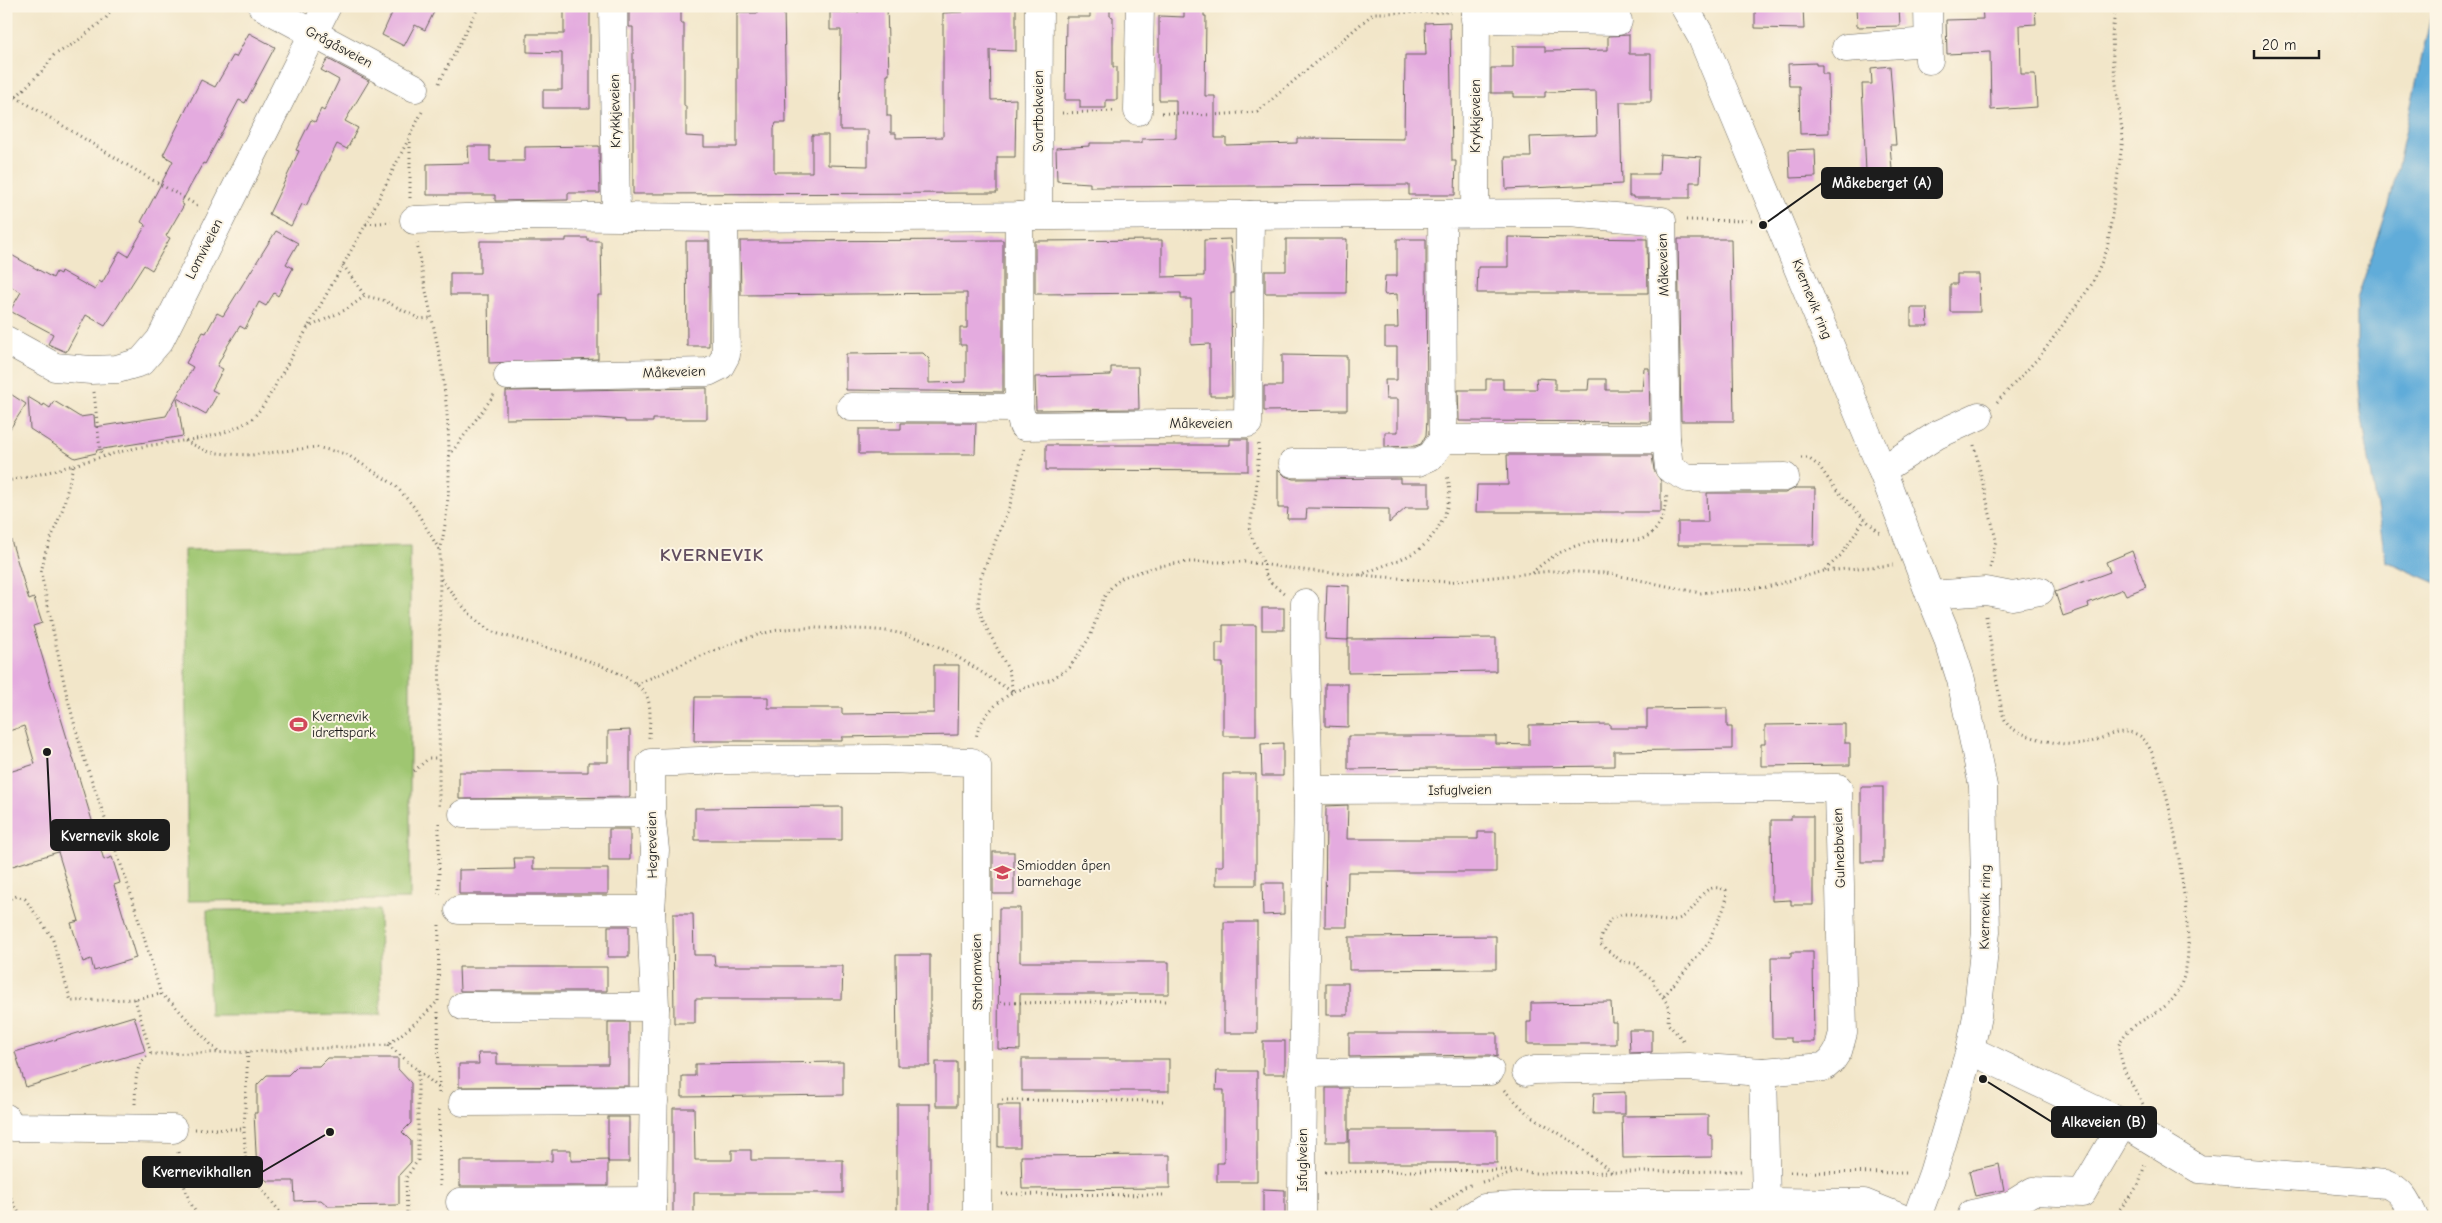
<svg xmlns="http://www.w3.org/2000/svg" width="2442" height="1223" font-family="'Comic Neue',sans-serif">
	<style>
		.green { fill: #9fc671; stroke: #5e7146 }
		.water { fill: #61acd9; stroke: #3e647a }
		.building { fill: #e4abdf }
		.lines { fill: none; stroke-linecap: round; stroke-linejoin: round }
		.minor-casing { stroke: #676359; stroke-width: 29 }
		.major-casing { stroke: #676359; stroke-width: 29 }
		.path { stroke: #676359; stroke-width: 3; stroke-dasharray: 1 4; stroke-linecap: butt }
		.minor { stroke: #fff; stroke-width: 28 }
		.major { stroke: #fff; stroke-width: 28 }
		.labels { text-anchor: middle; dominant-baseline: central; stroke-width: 4; stroke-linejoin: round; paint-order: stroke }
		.street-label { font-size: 14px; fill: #1c1c1c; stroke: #fcf5e5 }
		.poi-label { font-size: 14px; fill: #1c1c1c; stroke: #fcf5e5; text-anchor: start }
		.district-label { font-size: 19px; font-weight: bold; letter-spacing: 1px; fill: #624e60; stroke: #fcf5e5 }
		.leader { fill: none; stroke: #1c1c1c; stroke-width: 2 }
		.callout-dot { fill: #1c1c1c; stroke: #fcf5e5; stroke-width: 2 }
		.callout { fill: #1c1c1c; stroke: #1c1c1c; stroke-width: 2 }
		.callout-label { font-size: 15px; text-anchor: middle; font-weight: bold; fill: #fff }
	</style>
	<rect width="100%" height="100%" fill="#fcf5e5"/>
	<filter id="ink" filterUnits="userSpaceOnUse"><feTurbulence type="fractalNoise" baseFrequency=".02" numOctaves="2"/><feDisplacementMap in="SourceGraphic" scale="10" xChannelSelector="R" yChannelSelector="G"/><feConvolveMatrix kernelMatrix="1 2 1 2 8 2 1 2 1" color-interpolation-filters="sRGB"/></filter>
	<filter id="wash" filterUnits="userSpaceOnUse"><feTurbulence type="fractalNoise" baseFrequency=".0096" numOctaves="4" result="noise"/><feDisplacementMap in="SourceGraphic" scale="20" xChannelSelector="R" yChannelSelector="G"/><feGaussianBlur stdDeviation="1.12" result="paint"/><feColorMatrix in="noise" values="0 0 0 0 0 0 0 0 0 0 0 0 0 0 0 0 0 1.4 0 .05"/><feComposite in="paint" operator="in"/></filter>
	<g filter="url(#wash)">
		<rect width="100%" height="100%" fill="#f2e6c9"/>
		<g class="green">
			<path d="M410 546V899L188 901 184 550Z"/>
			<path d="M207 910H379L381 1015 210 1016Z"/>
		</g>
		<path class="water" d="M2433 6H2436V583L2386 561 2361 412 2357 358V299L2389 205Z"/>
		<g id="blocks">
			<g class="building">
				<path d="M378 6H437L425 30 415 25 404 46 382 35 392 13Z"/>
				<path d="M564 6H590V108H543V90H562V53L527 52V34H564Z"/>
				<path d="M656 6H681V23H684V106H686V136L704 137V147H737V13H758V6H784L786 123H776L774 128V172H812V135H828V165L868 166V130H840L841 30H830V12H859V6H887L889 75H887V116H891V133H896V138L943 137V13L963 12V6L1016 8V51L990 50 991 100 1016 99 1015 157H997V193L633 194V27H629V10H656Z"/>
				<path d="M1090 6H1110V16L1113 17V67H1117V100H1106V108H1080V100H1065L1066 17H1090Z"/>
				<path d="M1184 6H1204V16H1206L1205 96H1215V138H1226V145L1297 143V138L1404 139 1405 55H1426L1425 23 1450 22 1452 161H1456L1455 195H1409V185L1090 187V183L1057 181 1056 148 1090 146V143H1142V139L1176 138V100H1159V16L1184 17Z"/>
				<path d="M1755 6H1803L1804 29 1755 28Z"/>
				<path d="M1856 6H1899L1900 26 1857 27Z"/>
				<path d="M1982 6H2035L2036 24 2020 25 2021 74H2035L2037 107 1991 110 1990 52 1947 54 1946 20 1983 19Z"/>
				<path d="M249 33 275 47 245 103 239 100 205 164 203 163 181 203 184 205 166 236 170 238 152 270 144 265 105 326 86 315 66 352 48 344 53 334 10 311 21 292 6 284V252L53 278 56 272 60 274 61 271 95 290 99 281 102 283 120 251 128 256 146 225 141 222 173 161 163 155 201 80 215 87 233 56 236 57Z"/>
				<path d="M1629 35V54H1651V102H1620L1622 184 1506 189 1505 157H1531L1530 137 1597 135 1596 91 1545 92V97H1513V93H1491V68H1513V46H1545V51L1608 50V36Z"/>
				<path d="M328 59 369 81 345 121 358 128 347 149 337 144 306 206 302 204 291 226 269 214 299 151 296 150 311 120 315 122 321 109 324 111 339 80 321 70Z"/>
				<path d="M1816 63V65H1822V74H1828L1829 133 1800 134 1799 86H1789L1788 64Z"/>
				<path d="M1890 66 1896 145H1890L1892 170 1866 172 1862 84H1872L1871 68Z"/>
				<path d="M468 146H490V161H525V147L599 146 600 193H568V200L495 201V195H427V164L469 163Z"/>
				<path d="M1815 149 1816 177 1790 178 1789 150Z"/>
				<path d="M1660 154 1701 157 1700 182H1690V198H1633V196H1629V174H1659Z"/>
				<path d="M276 231 298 243 286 264 293 268 278 296 274 293 266 306 259 302 245 329 240 326 228 345 217 366 223 369 212 390 218 393 206 414 177 398 183 436 97 450 96 453 75 458 30 429 28 397 43 406 44 404 50 408 54 401 80 417 94 415 95 427 166 416 193 367 186 363 203 332 206 333 217 313 223 316Z"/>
				<path d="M1508 237 1647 239 1648 293H1477L1478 267H1508Z"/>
				<path d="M566 238H588V241H601L602 295H598V359L489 363 488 295H450V273H480V241H566Z"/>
				<path d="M1230 239 1234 271V293H1231L1232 396H1210V344L1191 345V299H1181V293L1035 294V241L1162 240V277L1204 276V240Z"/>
				<path d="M1286 239H1347L1346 293H1265V271H1286Z"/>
				<path d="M1397 239H1426L1427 421 1426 435 1421 444 1415 446 1385 447V432H1398V399H1386L1385 380H1397V347H1385V328H1398L1397 294 1385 295 1384 293 1385 276H1397Z"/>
				<path d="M1678 239H1731L1734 421H1681Z"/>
				<path d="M1003 240V392L846 390V354L923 353 929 359V383L966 382V345H960V328H967V293L741 295 740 241Z"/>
				<path d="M686 241H709V346H687Z"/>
				<path d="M1957 274H1979L1980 312H1950V284H1957Z"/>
				<path d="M1911 308H1927L1928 326H1911Z"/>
				<path d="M1282 355 1347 356V410L1264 411V386H1282Z"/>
				<path d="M1111 367H1138L1139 409 1036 410 1035 377 1111 375Z"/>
				<path d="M1644 368H1649L1650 422 1459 421 1458 390H1486V379H1503V389H1537L1536 378 1555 379V390H1588L1589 379H1606V390H1642Z"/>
				<path d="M707 388V419H653V422H625V420L598 418 506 419V391Z"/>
				<path d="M6 391 26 404 6 435Z"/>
				<path d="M901 423H976L975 454H859V429H901Z"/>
				<path d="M1230 439H1248V471L1046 470V445H1230Z"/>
				<path d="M1507 455H1652L1654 470 1661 481V512H1476L1477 485H1508Z"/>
				<path d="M1278 469 1285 476 1293 479 1400 478V483H1429V508H1406L1389 523V509L1307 508 1306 519H1287L1288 508H1278Z"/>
				<path d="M1795 488H1815L1814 545H1678V522H1708L1707 493H1785Z"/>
				<path d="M11 540 29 600 34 598 42 623 33 626 104 860 112 857 120 883 114 885 136 958 94 971 91 959 83 962 71 923 79 921 58 852 6 868V773L35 764 24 726 6 732V541Z"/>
				<path d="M2132 551 2146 587 2126 595 2123 589 2088 603 2089 607 2063 616 2055 592 2110 572 2106 562Z"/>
				<path d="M1327 585 1349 586 1348 640 1325 639Z"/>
				<rect x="1262" y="608" width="22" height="22"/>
				<path d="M1223 625H1256V736H1223V663H1216V643H1223Z"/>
				<path d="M1496 638V671L1348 673V639Z"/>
				<path d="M934 665H959L958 735 842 737V741H694L695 697H768V708H842V714L934 713Z"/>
				<path d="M1325 684H1348V727L1325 726Z"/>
				<path d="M1727 708V727H1732V749L1614 751V766L1348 769V736H1496V744L1529 745V725L1610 724V728H1647V709Z"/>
				<path d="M1845 724V743H1850V765L1761 766V744H1765V725Z"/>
				<path d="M630 730V797L459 799V772H588V762H608V731Z"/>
				<path d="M1283 743V776H1262L1261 744Z"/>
				<path d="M1223 774H1256V885H1216V866H1223Z"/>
				<rect x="1861" y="787" width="22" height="75"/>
				<path d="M1348 805 1347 839H1478V832H1496V872H1348L1347 927H1325L1326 806Z"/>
				<path d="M842 807V840H695V808Z"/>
				<path d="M1791 816H1813V905H1791V900L1772 901 1771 820H1791Z"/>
				<rect x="609" y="829" width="21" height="31"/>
				<rect x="993" y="852" width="21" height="42"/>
				<path d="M514 858H533V869H608V894H459V870L515 869Z"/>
				<path d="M1262 883H1284V914L1263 915Z"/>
				<path d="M999 908H1020V962H1169V994H1020V1050L998 1049Z"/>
				<path d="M673 914H693L694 955H714L715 966H843L842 999H695V1023H674Z"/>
				<rect x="1224" y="922" width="33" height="111"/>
				<rect x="608" y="926" width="21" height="31"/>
				<path d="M1496 936V969L1349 970V937Z"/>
				<path d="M1791 952H1813L1814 1042H1791V1038H1772L1771 957H1791Z"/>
				<path d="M896 955H930V1066H897Z"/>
				<path d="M459 967H607V991H460Z"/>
				<rect x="1326" y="983" width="22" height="32"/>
				<path d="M1611 1002 1612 1022H1616V1044H1527V1022H1531V1003Z"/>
				<path d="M134 1016 145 1051 26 1087 15 1052Z"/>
				<path d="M608 1022H629V1086L459 1087V1064H479L478 1053H497V1064H608Z"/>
				<path d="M1629 1030H1652V1052L1630 1053Z"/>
				<path d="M1349 1033H1497V1057L1490 1055 1349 1057Z"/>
				<rect x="1263" y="1041" width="22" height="33"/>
				<path d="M327 1058H398V1069L411 1083V1123L402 1132 411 1141V1162L399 1175V1205L328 1206 321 1200 295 1201 294 1181H267L257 1171 254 1113H257V1085L267 1075H288L297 1066H319Z"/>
				<rect x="1022" y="1059" width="147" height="32"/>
				<path d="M843 1062V1095L682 1097V1076H695V1064Z"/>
				<rect x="936" y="1062" width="21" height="44"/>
				<path d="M1217 1071H1257V1182H1217V1163H1224V1090H1216Z"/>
				<rect x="1326" y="1088" width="22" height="54"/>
				<path d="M1625 1092V1114H1593L1594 1093Z"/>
				<rect x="897" y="1104" width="33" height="111"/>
				<rect x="998" y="1105" width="22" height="42"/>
				<path d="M673 1108H694L695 1160H732V1150H751V1160H843V1193H694V1217H673Z"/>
				<path d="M1708 1115V1135H1712V1157L1623 1158 1622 1116Z"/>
				<rect x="608" y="1117" width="21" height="45"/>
				<rect x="1349" y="1130" width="148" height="33"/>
				<path d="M552 1150H571V1161L608 1160V1186H460V1161H552Z"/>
				<path d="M1170 1155V1188L1022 1189 1021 1156Z"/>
				<path d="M1999 1164 2004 1190 1975 1196 1969 1171Z"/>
				<path d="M1263 1189 1285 1190V1217H1263Z"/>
			</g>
		</g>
	</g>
	<g filter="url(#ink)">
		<use href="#blocks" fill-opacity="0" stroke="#676359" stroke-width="1"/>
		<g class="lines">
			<defs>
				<g id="minor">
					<path d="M262 6 415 88"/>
					<path d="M613 6 616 216"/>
					<path d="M1928 6 1929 60"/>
					<path d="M1475 19 1618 21"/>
					<path d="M1846 48 1929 42"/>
					<path d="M1138 111 1140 6"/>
					<path d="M1475 213 1476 6"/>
					<path d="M1038 215 1039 6"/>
					<path d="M1019 216V408L1023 426 1248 423 1250 215"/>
					<path d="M414 220 515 216 724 218 1569 213 1662 221 1666 439H1443L1442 215"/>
					<path d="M6 340 55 367 91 370 117 369 141 362 160 340 327 6"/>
					<path d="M508 376 708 372 720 366 726 355 724 218"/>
					<path d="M851 407 1019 408"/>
					<path d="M1666 439 1669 468 1688 478 1785 477"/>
					<path d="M1293 463 1418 462 1431 456 1443 439"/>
					<path d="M1882 470 1937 435 1979 416"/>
					<path d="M1930 595 1986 591 2012 596 2040 591"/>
					<path d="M1308 790 1838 788 1843 1033 1838 1051 1832 1060 1824 1067 1763 1072 1689 1067 1534 1070 1526 1072"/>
					<path d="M463 814 651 813"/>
					<path d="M459 910H651"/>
					<path d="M463 1006 655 1007"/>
					<path d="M1970 1050 2123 1123 2199 1169 2386 1184C2402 1190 2407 1202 2414 1217"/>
					<path d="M1763 1072 1766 1202"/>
					<path d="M1302 1073 1490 1071"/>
					<path d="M463 1102 654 1101"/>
					<path d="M6 1118 13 1127 173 1129"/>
					<path d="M460 1202 652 1201"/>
					<path d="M1972 1214 2009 1206 2033 1191 2082 1193 2123 1123"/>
					<path d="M652 1217 655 1007 651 910 655 850 651 813V763L724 760 887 759 972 762 977 766V1217"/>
					<path d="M1302 1217C1302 1075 1306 934 1308 793 1309 729 1303 667 1305 603"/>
					<path d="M1470 1217 1484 1208 1543 1204H1696L1766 1202 1864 1203 1899 1217"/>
				</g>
				<path id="major" d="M1684 6 1702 38 1882 470 1930 595 1947 636 1961 680 1983 786 1986 932 1977 1016 1970 1050 1933 1173 1917 1217"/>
			</defs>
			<use href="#minor" class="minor-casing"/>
			<use href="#major" class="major-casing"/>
			<g class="path">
				<path d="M439 83 479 6"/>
				<path d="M16 97 137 171 200 207"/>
				<path d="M6 107 45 68 54 55 75 43 106 18 115 6"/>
				<path d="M1062 113 1116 111"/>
				<path d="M1162 113 1212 115 1257 112 1374 13 1451 12"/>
				<path d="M410 198V139"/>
				<path d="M1686 220 1752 221"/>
				<path d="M366 224 391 222"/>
				<path d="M417 243C423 284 434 323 441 364 450 424 454 491 440 551L439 806"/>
				<path d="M343 265 365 296"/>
				<path d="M307 328 347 309 365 296 383 300 420 319 430 318"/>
				<path d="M94 392 100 450 103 456"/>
				<path d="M1997 402 2041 355 2092 284 2107 250 2123 138 2113 60 2112 33 2116 6"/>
				<path d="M185 441 209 452 228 454 252 455 316 447 346 454 395 485 414 507 440 551"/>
				<path d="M1259 444 1256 493 1249 531 1264 564V572L1271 583 1284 593"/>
				<path d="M1974 445 1996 540 1990 568"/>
				<path d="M1024 449 1010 505 981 577 978 605 983 621 1009 671 1013 692 1052 679 1070 667 1090 637 1104 597 1112 586 1123 577 1159 566 1188 562H1247L1310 571 1447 582 1551 571 1606 573 1700 593 1767 587 1824 571 1893 565"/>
				<path d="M449 456 494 395"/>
				<path d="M1801 458H1808L1819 466 1834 487 1859 514 1880 533"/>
				<path d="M73 466 63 508 45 554 41 573 66 692 82 752 130 891 161 994 174 1005 218 1052"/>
				<path d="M6 481C51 474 92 458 136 448 172 440 214 442 247 422 259 415 268 398 275 386L366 224 423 110"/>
				<path d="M1825 570 1841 555 1865 519"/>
				<path d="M1532 573C1553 552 1583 540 1612 539 1623 539 1636 543 1646 537 1662 529 1665 510 1667 494"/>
				<path d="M1360 575C1378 567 1398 562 1415 552 1437 539 1458 499 1446 474"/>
				<path d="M441 579C455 597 471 619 491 631 499 635 511 637 520 640 550 649 628 668 645 693 653 705 649 725 649 738"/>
				<path d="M1986 616 2002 712C2004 717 2005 722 2009 726 2021 737 2065 747 2082 744 2101 742 2120 724 2140 736 2168 755 2189 911 2188 948 2188 959 2186 971 2182 982 2171 1018 2129 1015 2118 1047L2125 1072 2144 1106"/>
				<path d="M636 684C682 666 736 636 785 629 805 627 826 628 846 629 870 629 894 630 917 638 951 649 982 674 1013 692 997 702 978 719 976 739"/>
				<path d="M414 771 429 758H439"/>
				<path d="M439 823V896"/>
				<path d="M6 900 17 896 25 899 52 937 71 1001 135 999 161 994"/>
				<path d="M1664 996 1710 941C1713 925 1730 906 1726 890 1698 879 1700 912 1678 919 1656 925 1644 913 1625 914 1620 914 1614 918 1610 919L1601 937 1600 944 1621 961 1636 964 1643 973 1653 979 1655 986 1669 1006 1668 1024 1685 1042"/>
				<path d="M135 999 151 1054"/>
				<path d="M438 1001 439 925"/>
				<path d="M1000 1003 1169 1001"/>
				<path d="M438 1012 439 1094"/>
				<path d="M388 1045 439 1088"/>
				<path d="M248 1052 244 1129 246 1169 284 1217"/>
				<path d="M1504 1090 1528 1114 1573 1142 1612 1172"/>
				<path d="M1002 1100 1166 1101"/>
				<path d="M135 1104C136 1086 133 1063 151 1054L248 1052 388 1045 419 1020 438 1001"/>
				<path d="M439 1110 440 1189"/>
				<path d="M195 1129H244"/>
				<path d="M178 1152C182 1176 184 1196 199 1217"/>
				<path d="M1325 1172 1506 1170 1534 1173 1741 1171"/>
				<path d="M1790 1172 1908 1173"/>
				<path d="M1482 1182 1517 1172"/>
				<path d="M6 1189 21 1217"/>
				<path d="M1002 1194 1166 1195"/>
				<path d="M407 1217 406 1178 418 1160V1069"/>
				<path d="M1425 1217 1464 1187 1474 1184"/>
				<path d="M2114 1217 2139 1184 2145 1164"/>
			</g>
			<use href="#minor" class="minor"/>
			<use href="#major" class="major"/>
		</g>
	</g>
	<defs>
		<symbol id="stadium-bare" viewBox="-9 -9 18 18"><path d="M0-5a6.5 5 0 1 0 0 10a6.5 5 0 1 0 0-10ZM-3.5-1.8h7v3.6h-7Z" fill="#d1495b" stroke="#fcf5e5" stroke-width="2.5" paint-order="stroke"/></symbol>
		<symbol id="school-bare" viewBox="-9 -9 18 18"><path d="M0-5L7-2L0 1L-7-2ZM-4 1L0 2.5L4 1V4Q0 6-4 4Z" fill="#d1495b" stroke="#fcf5e5" stroke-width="2.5" paint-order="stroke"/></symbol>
	</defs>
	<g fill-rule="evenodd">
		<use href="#stadium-bare" x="286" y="712" width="25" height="25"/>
		<use href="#school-bare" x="990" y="860" width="25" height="25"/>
	</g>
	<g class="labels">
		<g class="street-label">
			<text transform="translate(339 47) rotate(28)">Grågåsveien</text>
			<text transform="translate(615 111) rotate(-91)">Krykkjeveien</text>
			<text transform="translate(1038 111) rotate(-90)">Svartbakveien</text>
			<text transform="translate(1475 116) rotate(-90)">Krykkjeveien</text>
			<text transform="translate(204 249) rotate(-63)">Lomviveien</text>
			<text transform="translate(1663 265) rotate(-92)">Måkeveien</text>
			<text transform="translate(1812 299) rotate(68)">Kvernevik ring</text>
			<text transform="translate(674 372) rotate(-2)">Måkeveien</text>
			<text x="1201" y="423">Måkeveien</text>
			<text transform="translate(1460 790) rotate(-1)">Isfuglveien</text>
			<text transform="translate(652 845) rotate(-91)">Hegreveien</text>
			<text transform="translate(1839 848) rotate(-92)">Gulnebbveien</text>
			<text transform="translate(1985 907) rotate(-89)">Kvernevik ring</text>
			<text transform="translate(977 972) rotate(-91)">Storlomveien</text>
			<text transform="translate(1302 1160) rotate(-90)">Isfuglveien</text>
		</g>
		<g class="poi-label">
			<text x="312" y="716">Kvernevik<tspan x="312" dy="16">idrettspark</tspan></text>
			<text x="1017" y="865">Smiodden åpen<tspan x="1017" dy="16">barnehage</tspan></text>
		</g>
		<g class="district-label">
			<text x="712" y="555">KVERNEVIK</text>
		</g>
	</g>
	<path class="leader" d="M1763 225L1822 183M47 752L51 835M1983 1079L2052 1122M330 1132L262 1172"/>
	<g class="callout-dot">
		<circle cx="1763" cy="225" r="5"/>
		<circle cx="47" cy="752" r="5"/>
		<circle cx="1983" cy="1079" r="5"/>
		<circle cx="330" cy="1132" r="5"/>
	</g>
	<g class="callout">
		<rect x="1822" y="168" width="120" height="30" rx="5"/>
		<rect x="51" y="820" width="118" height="30" rx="5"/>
		<rect x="2052" y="1107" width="104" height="30" rx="5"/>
		<rect x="143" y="1157" width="119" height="30" rx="5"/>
	</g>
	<g class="callout-label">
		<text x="1882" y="188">Måkeberget (A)</text>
		<text x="110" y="841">Kvernevik skole</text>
		<text x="2104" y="1127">Alkeveien (B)</text>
		<text x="202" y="1177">Kvernevikhallen</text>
	</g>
	<rect width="2442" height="1223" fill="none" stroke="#fcf5e5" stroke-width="25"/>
	<path d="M2254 50v8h65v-8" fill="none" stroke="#1c1c1c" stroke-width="2.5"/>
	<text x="2262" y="50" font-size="15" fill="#1c1c1c" stroke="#fcf5e5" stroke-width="4" paint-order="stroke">20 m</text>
</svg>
